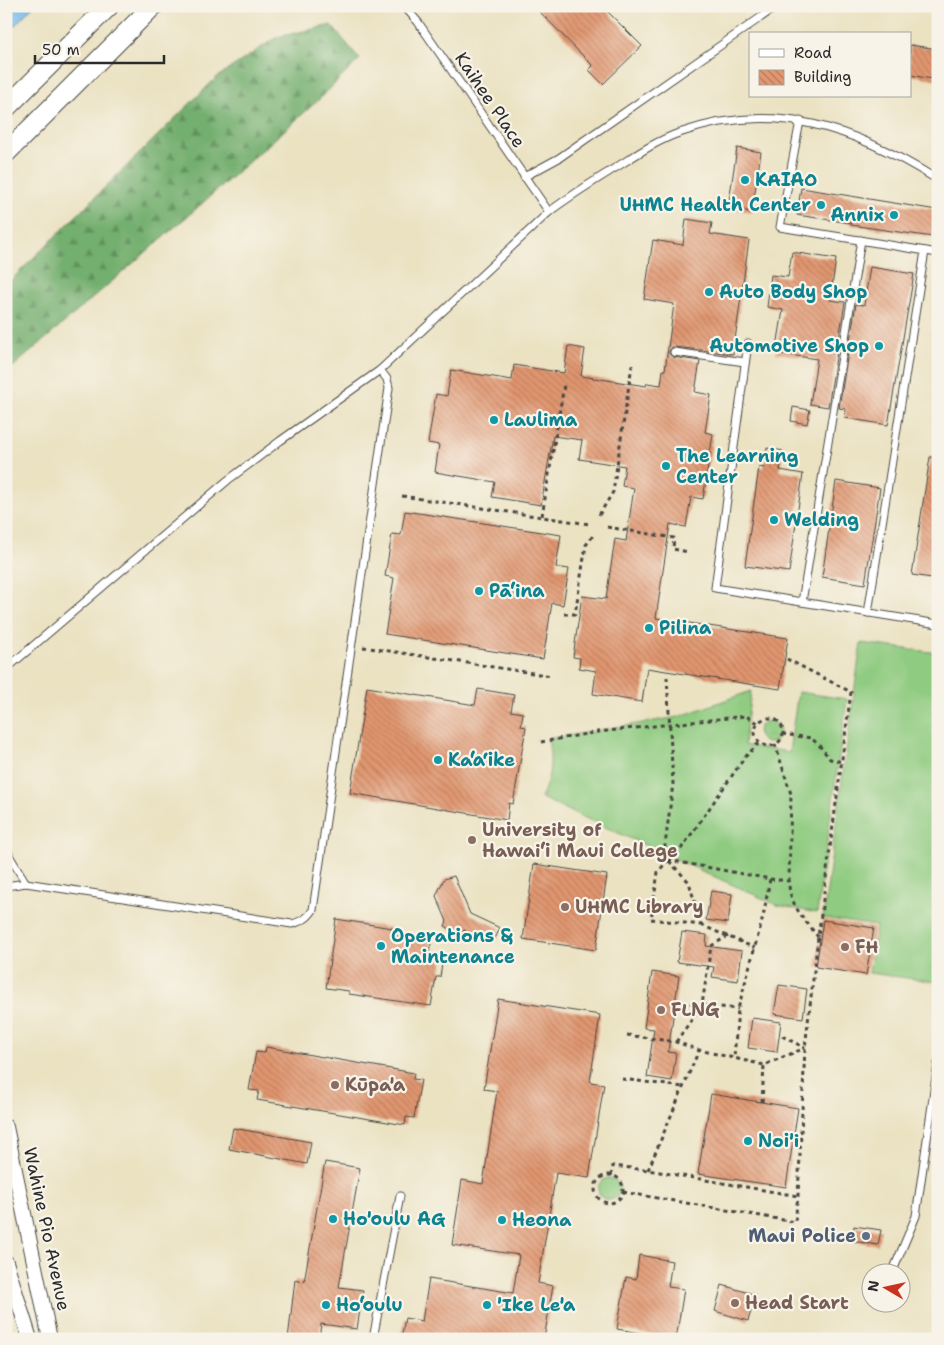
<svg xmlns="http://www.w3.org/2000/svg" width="944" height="1345" font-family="'Shantell Sans',sans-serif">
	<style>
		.grass { fill: #8fcb80; stroke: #5d7b56 }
		.forest { fill: url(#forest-firs); stroke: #4f6d4c }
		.park { fill: url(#park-crowns); stroke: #5d7b56 }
		.water { fill: #72baea; stroke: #4e728a }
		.building { fill: url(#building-back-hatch) }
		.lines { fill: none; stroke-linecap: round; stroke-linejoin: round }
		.service-casing { stroke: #484642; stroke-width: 9 }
		.minor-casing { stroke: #484642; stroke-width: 16 }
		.secondary-casing { stroke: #484642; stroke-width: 21 }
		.path { stroke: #484642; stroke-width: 3; stroke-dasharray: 4 4; stroke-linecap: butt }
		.service { stroke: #fff; stroke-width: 7 }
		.minor { stroke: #fff; stroke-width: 14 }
		.secondary { stroke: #fff; stroke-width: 19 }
		.culture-dot { fill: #0f9aa8; stroke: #f7f3e8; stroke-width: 2 }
		.education-dot { fill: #8d6e63; stroke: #f7f3e8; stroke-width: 2 }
		.service-dot { fill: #5c6f8a; stroke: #f7f3e8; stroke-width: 2 }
		.labels { text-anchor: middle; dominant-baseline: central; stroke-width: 4.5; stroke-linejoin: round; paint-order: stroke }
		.street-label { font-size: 18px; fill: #2b2b2b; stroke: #f7f3e8 }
		.culture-label { font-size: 18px; font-weight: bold; fill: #0d838f; stroke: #f7f3e8; text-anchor: start }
		.education-label { font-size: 18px; font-weight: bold; fill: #785e54; stroke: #f7f3e8; text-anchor: start }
		.service-label { font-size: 18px; font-weight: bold; fill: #4e5e75; stroke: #f7f3e8; text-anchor: end }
	</style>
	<defs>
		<pattern id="forest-firs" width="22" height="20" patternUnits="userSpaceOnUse" patternTransform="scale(1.25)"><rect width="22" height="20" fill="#73af6e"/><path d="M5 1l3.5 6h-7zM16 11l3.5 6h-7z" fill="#5f8f5b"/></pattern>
		<pattern id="park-crowns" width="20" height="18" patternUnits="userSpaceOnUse" patternTransform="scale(1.25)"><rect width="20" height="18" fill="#8fcb80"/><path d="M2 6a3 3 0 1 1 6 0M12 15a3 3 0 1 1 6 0" fill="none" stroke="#7cae6f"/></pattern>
		<pattern id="building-back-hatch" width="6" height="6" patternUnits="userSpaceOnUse" patternTransform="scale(1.25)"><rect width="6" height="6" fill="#e19670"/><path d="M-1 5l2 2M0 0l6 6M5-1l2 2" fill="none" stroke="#b77b5c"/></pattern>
	</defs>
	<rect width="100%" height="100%" fill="#f7f3e8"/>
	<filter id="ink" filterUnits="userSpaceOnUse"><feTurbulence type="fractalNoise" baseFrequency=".02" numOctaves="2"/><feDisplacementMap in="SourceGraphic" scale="10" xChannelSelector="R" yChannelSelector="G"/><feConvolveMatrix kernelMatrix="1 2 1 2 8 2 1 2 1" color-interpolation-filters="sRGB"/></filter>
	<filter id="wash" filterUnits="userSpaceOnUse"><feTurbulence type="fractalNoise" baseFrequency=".0096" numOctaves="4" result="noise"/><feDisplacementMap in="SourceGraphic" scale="20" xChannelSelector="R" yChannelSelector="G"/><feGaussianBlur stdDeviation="1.12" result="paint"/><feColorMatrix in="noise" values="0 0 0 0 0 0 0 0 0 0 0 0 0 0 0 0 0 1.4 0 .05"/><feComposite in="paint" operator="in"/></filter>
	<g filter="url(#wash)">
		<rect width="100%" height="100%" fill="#ebe2c2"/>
		<g class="grass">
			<path d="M861 643 938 653V982L869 973 876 926 823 918Z"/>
			<path d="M751 691 744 745 789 752 798 692 847 699 817 913 777 905 541 798C551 775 552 763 548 739L678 717Z"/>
			<circle cx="609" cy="1189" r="11"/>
		</g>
		<path class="forest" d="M331 25 360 59 323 96 197 208 6 373V285L217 77 277 37Z"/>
		<circle class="park" cx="769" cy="732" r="11"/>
		<path class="water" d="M6 6H33L6 35Z"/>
		<g id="blocks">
			<g class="building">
				<path d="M534 6H602L642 46 603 84 589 70 593 66Z"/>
				<path d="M910 45 938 49V80L910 75Z"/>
				<path d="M737 148 761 152 752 212 728 208Z"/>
				<path d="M801 188 937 210 933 237 851 225V223L797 215Z"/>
				<path d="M686 219 712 223 710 234 749 240 733 354 675 347H672L669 351V354L673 357 700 361 695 392 711 395 705 432 713 434 703 499 691 497 686 527 670 524 656 618 788 638 780 689 647 668 642 702 593 694 596 671 579 668 580 658 573 657 582 596 606 599 615 539 626 541 634 488 622 486 625 466 579 459 582 440 553 436 541 505 492 497 495 482 435 472 439 445 428 443 436 394 447 396 451 370 512 380 514 365 564 373 568 346 585 349 581 376 646 386 647 383 661 385 663 370H665L674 304 644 299 653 240 683 245Z"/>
				<path d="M792 252 836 259 830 300 845 302 828 407 810 404 817 359 776 353 783 310 767 307 771 275 788 277Z"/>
				<path d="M870 267 914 274 888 425 845 418 846 409 839 408 856 304 864 305Z"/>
				<path d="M793 407 810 410 807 424 791 421Z"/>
				<path d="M767 448 783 451 780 470 803 474 789 572 745 566 759 467 764 468Z"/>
				<path d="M930 457H938V579L912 575Z"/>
				<path d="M836 481 880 488 865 584 822 577Z"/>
				<path d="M405 511 561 535 556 567 569 569 563 605 552 603 543 659 385 634 394 578 385 576 392 534 401 535Z"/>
				<path d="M367 687 475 705 478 689 514 695 511 711 523 713 521 726 526 727 513 804 509 803 507 820 350 793Z"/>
				<path d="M534 864 607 875 596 950 523 939Z"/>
				<path d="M454 876 470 914 500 928 494 941 464 930 462 933H458L445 926 447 921 436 896 444 879Z"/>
				<path d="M711 891 732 894 728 923 706 920Z"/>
				<path d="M336 919 392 928 391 933 409 936 408 939 431 943 429 955 443 958 440 977H436L431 1006 349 994V991L326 988Z"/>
				<path d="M823 920 874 928 866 975 816 967Z"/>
				<path d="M682 932 707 935 706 946 742 951 738 981 712 977 714 967 677 962Z"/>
				<path d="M652 972 679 976 668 1052 676 1053 672 1081 647 1077 654 1029 644 1028Z"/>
				<path d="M779 985 807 989 803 1018 774 1014Z"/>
				<path d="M498 999 600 1015 590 1082 604 1084 589 1178 556 1173 538 1283 553 1286 544 1339H401L405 1318 422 1321 429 1279 513 1293 519 1255 452 1245 462 1180 483 1184 497 1091 484 1089Z"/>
				<path d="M752 1018 781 1022 777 1052 748 1048Z"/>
				<path d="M266 1047 414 1073 413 1079 421 1080 414 1118 406 1117 405 1125 257 1100 259 1091 249 1090 256 1052 265 1053Z"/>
				<path d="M711 1094 798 1108 786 1187 698 1174Z"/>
				<path d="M233 1128 311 1142 307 1164 229 1149Z"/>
				<path d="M325 1162 360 1168 339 1287 363 1290 357 1329 321 1324 319 1339H288L295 1280 304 1282Z"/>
				<path d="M854 1226 881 1230 878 1245 852 1241Z"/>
				<path d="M639 1255 672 1261 668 1287 684 1289 676 1339 617 1329 626 1277 636 1279Z"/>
				<path d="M722 1285 756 1295 748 1321 715 1311Z"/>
			</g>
		</g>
	</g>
	<g filter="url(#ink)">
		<use href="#blocks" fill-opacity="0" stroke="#484642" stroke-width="1"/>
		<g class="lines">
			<defs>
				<g id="service">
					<path d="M404 6 418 22 549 212"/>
					<path d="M800 121 780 227 938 253"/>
					<path d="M524 177 559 158 777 6"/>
					<path d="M748 343 715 588 938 624"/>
					<path d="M674 352 745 362"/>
					<path d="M802 602 861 240"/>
					<path d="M868 613 925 251"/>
					<path d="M6 669 228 480 280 441 380 370 549 212C570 196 593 182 615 168 636 155 656 141 679 133 775 99 855 128 938 180"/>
					<path d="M6 844 10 857 26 883 6 886"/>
					<path d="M26 883 292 924C302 921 307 919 313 910L389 388 387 379 380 370"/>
					<path d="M895 1266 916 1216 938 1063"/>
					<path d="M373 1339 400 1196"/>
				</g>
				<g id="minor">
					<path d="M6 1127 50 1339"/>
					<path d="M6 1262 30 1339"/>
				</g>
				<g id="secondary">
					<path d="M6 108 109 6"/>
					<path d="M6 153 153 6"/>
				</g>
			</defs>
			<use href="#service" class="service-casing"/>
			<use href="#minor" class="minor-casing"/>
			<use href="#secondary" class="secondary-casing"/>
			<g class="path">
				<path d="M935 220H938"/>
				<path d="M402 496 589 524"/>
				<path d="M599 515 613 492 632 365"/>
				<path d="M542 516 564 385"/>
				<path d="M607 527 674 538 673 549 689 552"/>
				<path d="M564 614H575L586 545 595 533"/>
				<path d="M363 647 552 676"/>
				<path d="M667 677 673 784 664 853 668 860 658 872 651 919 701 925 689 882 668 860"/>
				<circle cx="769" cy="732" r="14"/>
				<path d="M782 734 811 738 819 745 830 759 842 762"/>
				<path d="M541 742 598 732 746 716 758 723"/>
				<path d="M775 744 791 794 789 881"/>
				<path d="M668 860 770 879 763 917 738 1009 734 1058"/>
				<path d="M669 860 681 849 745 757 760 742"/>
				<path d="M770 879 789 881C788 903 805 920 818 937"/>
				<path d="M701 925 755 948"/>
				<path d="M682 1002 702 1005 711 946 728 936"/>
				<path d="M627 1035 676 1042 699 1050 764 1065"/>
				<path d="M782 1036 805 1048"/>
				<path d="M676 1042 702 1005 738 1009"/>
				<path d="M622 1079 683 1087"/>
				<path d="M762 1102 764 1065 805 1048"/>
				<path d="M648 1170 699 1050"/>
				<circle cx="609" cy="1189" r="14"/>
				<path d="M611 1176 613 1166 648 1170 798 1196"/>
				<path d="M623 1192 795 1222 798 1196 805 1048 818 937 851 692 785 658"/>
			</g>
			<use href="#service" class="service"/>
			<use href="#minor" class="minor"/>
			<use href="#secondary" class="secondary"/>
		</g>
	</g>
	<g class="culture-dot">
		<circle cx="745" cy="180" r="5"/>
		<circle cx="821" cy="205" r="5"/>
		<circle cx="894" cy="215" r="5"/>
		<circle cx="709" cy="292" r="5"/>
		<circle cx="879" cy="346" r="5"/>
		<circle cx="494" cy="420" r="5"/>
		<circle cx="666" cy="466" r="5"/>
		<circle cx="774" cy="520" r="5"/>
		<circle cx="479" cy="591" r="5"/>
		<circle cx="649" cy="628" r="5"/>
		<circle cx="438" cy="760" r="5"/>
		<circle cx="381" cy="946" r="5"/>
		<circle cx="748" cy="1141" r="5"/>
		<circle cx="333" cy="1219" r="5"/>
		<circle cx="502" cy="1220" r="5"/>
		<circle cx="326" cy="1305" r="5"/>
		<circle cx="487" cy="1305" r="5"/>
	</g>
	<g class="education-dot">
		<circle cx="472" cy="840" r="5"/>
		<circle cx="565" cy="907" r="5"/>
		<circle cx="845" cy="947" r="5"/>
		<circle cx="661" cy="1010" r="5"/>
		<circle cx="335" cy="1085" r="5"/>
		<circle cx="735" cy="1303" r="5"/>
	</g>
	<circle class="service-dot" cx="866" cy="1236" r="5"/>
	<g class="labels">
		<g class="street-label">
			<text transform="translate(490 100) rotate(56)">Kaihee Place</text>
			<text transform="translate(47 1229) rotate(78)">Wahine Pio Avenue</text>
		</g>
		<g class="culture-label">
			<text x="755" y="180">KAIAO</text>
			<text x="811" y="205" text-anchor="end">UHMC Health Center</text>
			<text x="884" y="215" text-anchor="end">Annix</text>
			<text x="719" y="292">Auto Body Shop</text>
			<text x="869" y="346" text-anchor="end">Automotive Shop</text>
			<text x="504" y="420">Laulima</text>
			<text x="676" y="456">The Learning<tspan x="676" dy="21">Center</tspan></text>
			<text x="784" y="520">Welding</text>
			<text x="489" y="591">Pā‘ina</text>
			<text x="659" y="628">Pilina</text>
			<text x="448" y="760">Ka‘a‘ike</text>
			<text x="391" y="936">Operations &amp;<tspan x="391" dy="21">Maintenance</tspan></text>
			<text x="758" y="1141">Noi'i</text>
			<text x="343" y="1219">Ho'oulu AG</text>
			<text x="512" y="1220">Heona</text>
			<text x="336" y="1305">Ho‘oulu</text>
			<text x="497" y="1305">'Ike Le'a</text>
		</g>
		<g class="education-label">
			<text x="482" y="830">University of<tspan x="482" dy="21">Hawai‘i Maui College</tspan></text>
			<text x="575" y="907">UHMC Library</text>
			<text x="855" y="947">FH</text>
			<text x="671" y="1010">FLNG</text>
			<text x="345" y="1085">Kūpa'a</text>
			<text x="745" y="1303">Head Start</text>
		</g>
		<g class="service-label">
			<text x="856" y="1236">Maui Police</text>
		</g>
	</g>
	<rect width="944" height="1345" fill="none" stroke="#f7f3e8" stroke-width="25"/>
	<rect x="749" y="32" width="162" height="65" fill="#f7f3e8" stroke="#a5a39c"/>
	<rect x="759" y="49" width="25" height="8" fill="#ffffff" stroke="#a5a39c"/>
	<text x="794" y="58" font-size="15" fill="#2b2b2b">Road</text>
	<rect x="759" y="70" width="25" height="15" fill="url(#building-back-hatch)" stroke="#a5a39c"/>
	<text x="794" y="82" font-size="15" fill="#2b2b2b">Building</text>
	<g transform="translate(886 1288) rotate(279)"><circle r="24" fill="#f7f3e8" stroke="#a5a39c"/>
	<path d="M0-4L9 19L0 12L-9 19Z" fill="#c8321e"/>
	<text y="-8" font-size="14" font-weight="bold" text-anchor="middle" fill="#2b2b2b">N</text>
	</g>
	<path d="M35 55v8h129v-8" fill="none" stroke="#2b2b2b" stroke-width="2.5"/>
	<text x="42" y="55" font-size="15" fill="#2b2b2b" stroke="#f7f3e8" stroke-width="4" paint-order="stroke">50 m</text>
</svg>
